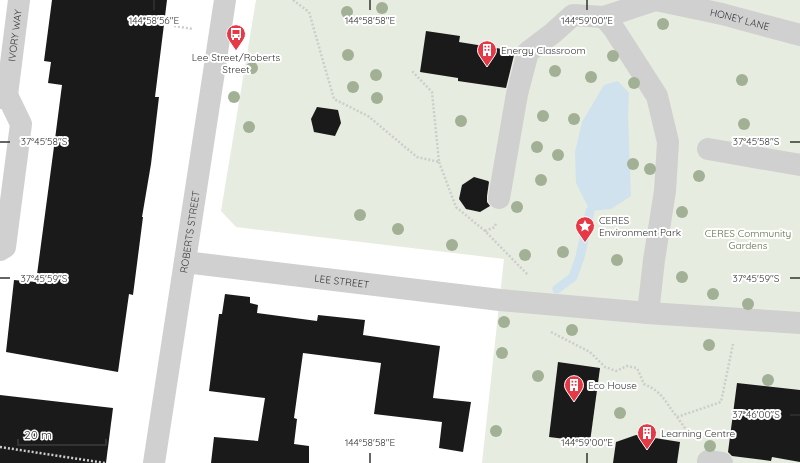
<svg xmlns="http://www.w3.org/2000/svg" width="800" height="463" font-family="Quicksand,sans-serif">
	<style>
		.green { fill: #e6ecdf }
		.water { fill: #cfe2ee }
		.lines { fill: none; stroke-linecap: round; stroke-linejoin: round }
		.stream { stroke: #cfe2ee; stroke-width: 9 }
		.building { fill: #1a1a1a }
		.path { stroke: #cdcdcd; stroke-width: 2.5; stroke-dasharray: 2 2; stroke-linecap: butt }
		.minor { stroke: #d0d0d0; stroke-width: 22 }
		.tree { fill: #a2b095 }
		.ticks { fill: none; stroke: #333; stroke-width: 1.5 }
		.labels { text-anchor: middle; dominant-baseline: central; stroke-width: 4; stroke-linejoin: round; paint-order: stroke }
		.street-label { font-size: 10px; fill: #333; stroke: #fff }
		.poi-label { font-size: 10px; fill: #333; stroke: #fff; text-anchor: start }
		.park-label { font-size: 10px; fill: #56703f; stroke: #fff }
		.ticks-label { font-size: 10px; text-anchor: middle; fill: #333; stroke: #fff; stroke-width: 4; stroke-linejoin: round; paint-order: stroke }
	</style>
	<rect width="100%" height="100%" fill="#fff"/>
	<path class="green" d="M256 0H800V463H482L504 259 236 227 221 211Z"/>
	<path class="water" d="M618 81 629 93 628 116 631 196 611 209 590 211 576 183 575 152 582 122 604 85Z"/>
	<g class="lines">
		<path class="stream" d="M557 289 573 277 580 257 590 211"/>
	</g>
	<g class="building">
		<path d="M52 0H167L155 97H159L151 164 142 217H143L133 295 129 294 118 372 6 352 14 280 36 282 55 139 62 85 48 83 51 62 44 61Z"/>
		<path d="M426 31 460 36 459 42 515 51 506 88 458 81V78L420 72Z"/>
		<path d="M317 107 338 110 341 123 335 136 314 132 311 119Z"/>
		<path d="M474 177 488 181 489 182 487 196V202L490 206 480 212 466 209 459 199 462 185Z"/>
		<path d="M225 294 250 297V303L258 305 257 313 317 321 318 315 365 320 363 335 440 346 433 398 471 402 463 452 439 448 442 422 374 414 381 363 303 353 294 418 297 419 294 444 309 446V463H211L214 437 258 441 265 398 209 391 219 314H222Z"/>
		<path d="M558 362 600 368 590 442 549 437Z"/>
		<path d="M737 383 800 390V462L772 457 771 461 732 456 728 452Z"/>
		<path d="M0 395 113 408 106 463H0Z"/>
		<path d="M636 435 680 442 677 463H613L616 442Z"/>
	</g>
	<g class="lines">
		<g class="path">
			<path d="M293 0 309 12 334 99 368 116 417 157 439 162 432 92 412 71"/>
			<path d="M174 26 193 29"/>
			<path d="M439 162 456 207 485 231 528 275"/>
			<path d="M485 231 495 227 496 222"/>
			<path d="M551 332 590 352 605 367 616 371 627 366 637 368 644 384C663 392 665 402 677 417L721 402 733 344"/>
			<path d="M677 417 693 439"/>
			<path d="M0 447 105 463"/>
		</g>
		<g class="minor">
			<path id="s1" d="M656 0 722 14 800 35"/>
			<path d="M604 17 655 0"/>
			<path id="s2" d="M7 95 19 0"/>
			<path d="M0 98 7 95 21 124 5 247 0 250"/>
			<path d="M708 149 800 165"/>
			<path d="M499 198 517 94 528 52 553 33 573 15 604 17 614 29 657 96 668 142 665 191 654 260 648 313"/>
			<path id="s3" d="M185 262 500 300 648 313 800 323"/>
			<path d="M708 461 722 463"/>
			<path id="s4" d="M154 463 225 0"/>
		</g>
	</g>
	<g class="tree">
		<circle cx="382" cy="8" r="6"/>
		<circle cx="347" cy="12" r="6"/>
		<circle cx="663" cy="24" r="6"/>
		<circle cx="348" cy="55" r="6"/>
		<circle cx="613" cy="56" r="6"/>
		<circle cx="252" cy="68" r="6"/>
		<circle cx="555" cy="71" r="6"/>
		<circle cx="376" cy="75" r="6"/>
		<circle cx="591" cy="77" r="6"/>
		<circle cx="742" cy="80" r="6"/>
		<circle cx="634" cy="83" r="6"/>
		<circle cx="353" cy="87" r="6"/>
		<circle cx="234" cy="97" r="6"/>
		<circle cx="377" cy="98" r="6"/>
		<circle cx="543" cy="116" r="6"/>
		<circle cx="574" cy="119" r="6"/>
		<circle cx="461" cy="121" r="6"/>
		<circle cx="744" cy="124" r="6"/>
		<circle cx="249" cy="127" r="6"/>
		<circle cx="537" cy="147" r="6"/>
		<circle cx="558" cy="155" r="6"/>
		<circle cx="633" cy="164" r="6"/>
		<circle cx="650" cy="169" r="6"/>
		<circle cx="699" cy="176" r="6"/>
		<circle cx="541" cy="180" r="6"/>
		<circle cx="517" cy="207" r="6"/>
		<circle cx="682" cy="212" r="6"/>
		<circle cx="360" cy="215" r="6"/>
		<circle cx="398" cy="229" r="6"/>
		<circle cx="452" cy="245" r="6"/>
		<circle cx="563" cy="252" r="6"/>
		<circle cx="525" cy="255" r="6"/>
		<circle cx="617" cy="260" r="6"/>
		<circle cx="682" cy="277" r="6"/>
		<circle cx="713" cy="294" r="6"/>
		<circle cx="748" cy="304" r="6"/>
		<circle cx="504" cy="322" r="6"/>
		<circle cx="572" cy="330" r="6"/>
		<circle cx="709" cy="345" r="6"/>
		<circle cx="502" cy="353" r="6"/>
		<circle cx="538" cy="376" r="6"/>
		<circle cx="768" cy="380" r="6"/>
		<circle cx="620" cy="413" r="6"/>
		<circle cx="496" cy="431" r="6"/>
		<circle cx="710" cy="446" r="6"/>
	</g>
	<path class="ticks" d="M154 0V10M370 0V10M587 0V10M0 142H10M790 142H800M0 278H10M790 278H800M790 415H800M370 453V463M587 453V463"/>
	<defs>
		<symbol id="bus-pin" viewBox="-11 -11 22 30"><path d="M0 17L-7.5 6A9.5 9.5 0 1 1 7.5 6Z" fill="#e63946" stroke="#fff"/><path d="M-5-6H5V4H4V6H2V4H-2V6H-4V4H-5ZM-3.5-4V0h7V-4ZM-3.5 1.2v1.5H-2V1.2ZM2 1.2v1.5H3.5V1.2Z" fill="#fff"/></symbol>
		<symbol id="building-pin" viewBox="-11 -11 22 30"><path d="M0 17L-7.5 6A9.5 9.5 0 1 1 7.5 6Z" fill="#e63946" stroke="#fff"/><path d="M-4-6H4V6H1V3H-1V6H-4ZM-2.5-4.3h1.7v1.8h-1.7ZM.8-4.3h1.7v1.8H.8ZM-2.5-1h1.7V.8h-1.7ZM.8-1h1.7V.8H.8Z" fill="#fff"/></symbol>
		<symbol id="sight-pin" viewBox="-11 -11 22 30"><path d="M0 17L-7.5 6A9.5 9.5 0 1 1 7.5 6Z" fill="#e63946" stroke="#fff"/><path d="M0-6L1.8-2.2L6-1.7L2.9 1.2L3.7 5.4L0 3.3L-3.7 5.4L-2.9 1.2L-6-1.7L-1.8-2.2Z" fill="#fff"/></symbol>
	</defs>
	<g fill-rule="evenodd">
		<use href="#bus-pin" x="225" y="23" width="22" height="30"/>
		<use href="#building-pin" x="476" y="39" width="22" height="30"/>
		<use href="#sight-pin" x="574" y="215" width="22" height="30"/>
		<use href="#building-pin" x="563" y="374" width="22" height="30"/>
		<use href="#building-pin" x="636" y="422" width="22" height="30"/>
	</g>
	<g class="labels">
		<g class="street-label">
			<text stroke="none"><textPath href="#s1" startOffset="86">HONEY LANE</textPath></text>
			<text stroke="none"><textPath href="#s2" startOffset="60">IVORY WAY</textPath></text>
			<text stroke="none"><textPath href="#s4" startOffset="234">ROBERTS STREET</textPath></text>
			<text stroke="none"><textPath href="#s3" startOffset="158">LEE STREET</textPath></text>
		</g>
		<g class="poi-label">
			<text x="501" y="50">Energy Classroom</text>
			<text x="236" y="57" text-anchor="middle">Lee Street/Roberts<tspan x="236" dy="12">Street</tspan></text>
			<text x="599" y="220">CERES<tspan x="599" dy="12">Environment Park</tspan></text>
			<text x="588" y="385">Eco House</text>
			<text x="661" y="433">Learning Centre</text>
		</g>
		<g class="park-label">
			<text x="748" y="233">CERES Community<tspan x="748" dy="12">Gardens</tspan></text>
		</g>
	</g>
	<g class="ticks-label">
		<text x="154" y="24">144°58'56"E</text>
		<text x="370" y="24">144°58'58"E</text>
		<text x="587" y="24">144°59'00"E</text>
		<text x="44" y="145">37°45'58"S</text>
		<text x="756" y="145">37°45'58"S</text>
		<text x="44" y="282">37°45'59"S</text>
		<text x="756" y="282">37°45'59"S</text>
		<text x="756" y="418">37°46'00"S</text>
		<text x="370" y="446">144°58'58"E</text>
		<text x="587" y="446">144°59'00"E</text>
	</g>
	<path d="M18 439v6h88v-6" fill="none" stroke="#333333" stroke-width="2"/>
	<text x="24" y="439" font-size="12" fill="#333333" stroke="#ffffff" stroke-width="3" paint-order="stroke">20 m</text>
</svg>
